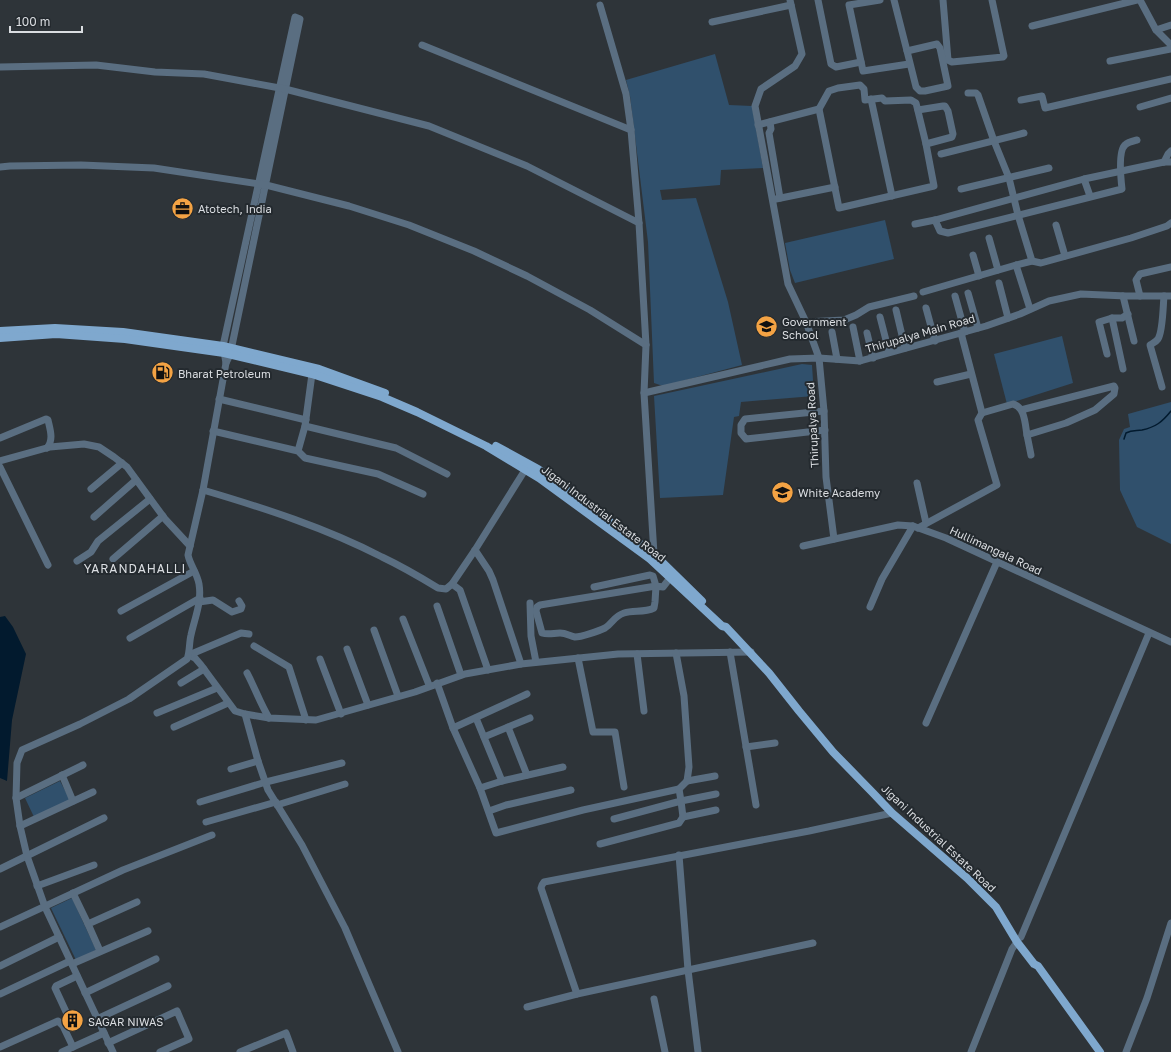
<svg xmlns="http://www.w3.org/2000/svg" width="1171" height="1052" font-family="'Golos Text',sans-serif">
	<style>
		.green { fill: #30506c }
		.water { fill: #021a2e }
		.lines { fill: none; stroke-linecap: round; stroke-linejoin: round }
		.stream { stroke: #021a2e; stroke-width: 1.5 }
		.minor { stroke: #5a6e81; stroke-width: 7 }
		.major { stroke: #7fa8ce; stroke-width: 8 }
		.labels { text-anchor: middle; dominant-baseline: central; stroke-width: 4; stroke-linejoin: round; paint-order: stroke }
		.poi-label { font-size: 11px; fill: #dadde1; stroke: #242a2f; text-anchor: start }
		.street-label { font-size: 11px; fill: #dadde1; stroke: #242a2f }
		.neighbourhood-label { font-size: 12px; letter-spacing: 1px; fill: #dadde1; stroke: #242a2f }
	</style>
	<rect width="100%" height="100%" fill="#2e3439"/>
	<g class="green">
		<path d="M715 54 729 105 752 106 763 168 721 170 720 185 660 190 662 200 696 198 728 302 742 365 663 386 654 383 648 242 630 96 626 80Z"/>
		<path d="M885 220 894 259 795 283 790 270 785 243Z"/>
		<path d="M1062 336 1073 383 1007 404 994 354Z"/>
		<path d="M802 364 812 365 814 396 741 402 739 416 734 417 723 495 660 498 654 396Z"/>
		<path d="M1171 402V544L1137 527 1120 490 1119 440 1124 429 1130 427 1128 414Z"/>
		<path d="M60 781 70 800 34 817 25 798Z"/>
		<path d="M72 898 96 950 76 960 51 908Z"/>
	</g>
	<path class="water" d="M5 616 13 627 26 654 12 720 7 781 0 778V617Z"/>
	<g class="lines">
		<path class="stream" d="M1124 439 1126 433C1132 430 1136 431 1142 430 1156 427 1162 422 1171 411"/>
		<g class="minor">
			<path d="M790 0 802 54 795 66 761 89 755 106 788 284 806 322 819 358 824 411 826 477 834 539"/>
			<path d="M818 0 831 64 836 67 861 62"/>
			<path d="M880 0 849 5 863 71 909 64"/>
			<path d="M894 0 907 51"/>
			<path d="M943 0 948 60 952 62 1003 57 1004 56 992 0"/>
			<path d="M1140 0 1156 30 1171 45"/>
			<path d="M600 5 626 94 631 130 639 223 646 345 644 393 654 554 651 557"/>
			<path d="M295 17 300 19 230 355 226 363 223 346Z"/>
			<path d="M712 22 791 5"/>
			<path d="M1032 26 1137 0"/>
			<path d="M1156 30 1171 25"/>
			<path d="M937 44 940 48 948 86 925 91H920L916 87 907 51Z"/>
			<path d="M422 45 631 130"/>
			<path d="M1110 61 1171 49"/>
			<path d="M0 67 96 65 155 72 204 74 285 89 429 126 527 166 639 223"/>
			<path d="M860 85 864 89 865 100 882 98 885 101 911 100 916 103 926 144 934 186 839 208 819 109 829 91 838 88Z"/>
			<path d="M968 93H976L978 95 994 141 1009 178 1018 215 1032 261"/>
			<path d="M871 99 892 196"/>
			<path d="M1021 100 1042 96 1045 108 1171 79"/>
			<path d="M1140 107 1171 98"/>
			<path d="M918 110 943 106H945L948 111 953 134 952 137 926 144"/>
			<path d="M770 122 771 129 769 133 780 198"/>
			<path d="M758 125 819 109"/>
			<path d="M941 154 1024 133"/>
			<path d="M1164 162 1168 154 1171 151"/>
			<path d="M0 167 10 166 81 165 154 168 266 185 349 206 409 225 474 251 527 276 590 310 646 345"/>
			<path d="M1084 179 1090 196"/>
			<path d="M961 189 1049 168"/>
			<path d="M776 199 835 187"/>
			<path d="M935 220 940 231 948 233 1122 189C1121 180 1118 151 1125 145 1128 142 1133 141 1137 140"/>
			<path d="M915 224 935 220 1084 179 1164 162H1171"/>
			<path d="M1056 225 1065 256"/>
			<path d="M989 238 998 270"/>
			<path d="M973 255 979 276"/>
			<path d="M999 283 1008 318"/>
			<path d="M923 292 1016 265"/>
			<path d="M968 293 978 328"/>
			<path d="M955 296 965 332"/>
			<path d="M1123 296 1134 341"/>
			<path d="M1140 296 1136 280 1140 274 1171 267"/>
			<path d="M926 308 935 341"/>
			<path d="M1030 309 1016 265 1032 261 1041 263 1131 238 1167 226 1171 223"/>
			<path d="M896 310 905 348"/>
			<path d="M880 317 889 352"/>
			<path d="M1112 318 1123 369"/>
			<path d="M806 322 844 320 856 315 869 307 914 296"/>
			<path d="M853 327 860 361"/>
			<path d="M832 332 837 359"/>
			<path d="M867 333 873 358"/>
			<path d="M1107 354 1099 322 1112 318H1122L1128 314"/>
			<path d="M937 382 971 374"/>
			<path d="M1162 387 1150 345C1153 343 1156 342 1158 339 1163 331 1163 306 1164 296"/>
			<path d="M644 393 790 359 819 358 860 361 986 326 1020 314 1049 301 1081 294 1126 296H1171"/>
			<path d="M219 399 306 420"/>
			<path d="M824 411 745 419 741 425V433L746 439 825 430"/>
			<path d="M982 413 1013 404C1025 407 1025 424 1027 435L1066 423 1095 410 1114 394 1115 388 1114 386 1021 410"/>
			<path d="M305 426 396 448 447 474"/>
			<path d="M213 431 298 451 305 458 378 474 423 494"/>
			<path d="M1027 435 1031 455"/>
			<path d="M0 438 46 419 48 420C50 429 54 440 47 448"/>
			<path d="M298 451 305 426 312 374"/>
			<path d="M0 461 50 447 84 444 99 447 114 457 127 467 165 519 190 546"/>
			<path d="M0 467 48 565"/>
			<path d="M917 483 926 523"/>
			<path d="M91 489 122 463"/>
			<path d="M203 490C264 508 326 528 382 557 401 566 420 577 438 588L446 589 452 584 475 550 525 470"/>
			<path d="M94 517 136 480"/>
			<path d="M918 528 997 485 978 420 982 413 961 333"/>
			<path d="M803 546 898 525 913 526 946 538 1171 642"/>
			<path d="M475 550 489 571 493 580 521 664"/>
			<path d="M113 559 163 516"/>
			<path d="M77 561 91 552 98 541 150 499"/>
			<path d="M452 584 460 590 488 670"/>
			<path d="M594 587 650 575 653 576 656 586 540 605 537 607 536 611 542 633C548 635 554 633 560 633 566 633 570 636 575 637 581 637 599 631 605 628 612 624 614 616 624 613 634 610 644 613 654 608L655 602 656 586 663 587 670 578"/>
			<path d="M199 602 213 600 232 612 241 609 242 606 239 601"/>
			<path d="M530 603 531 636 536 662"/>
			<path d="M437 606 461 675"/>
			<path d="M870 607 882 579 913 526"/>
			<path d="M121 611 194 571"/>
			<path d="M403 619 429 685"/>
			<path d="M374 630 398 696"/>
			<path d="M130 638 200 598"/>
			<path d="M254 646 289 667 306 720"/>
			<path d="M347 649 368 705"/>
			<path d="M730 652 756 805"/>
			<path d="M637 654 644 711"/>
			<path d="M189 655 195 658 201 665 235 711 245 714 269 718 316 720 415 692 465 674 521 664 618 654 751 652"/>
			<path d="M189 655 241 633 249 634"/>
			<path d="M578 658 593 732H615L624 787"/>
			<path d="M320 659 341 714"/>
			<path d="M247 673C255 688 260 703 269 718"/>
			<path d="M181 683 204 669"/>
			<path d="M437 683 453 728 480 788 496 833 583 810 679 789 687 781 689 767 684 696 676 653"/>
			<path d="M157 713 217 688"/>
			<path d="M245 714 258 761 268 790 302 845 345 928 398 1052"/>
			<path d="M476 718 502 781"/>
			<path d="M926 723 997 562"/>
			<path d="M174 727 228 703"/>
			<path d="M508 727 527 775"/>
			<path d="M453 728 527 694"/>
			<path d="M484 737 530 718"/>
			<path d="M746 747 775 743"/>
			<path d="M231 769 258 761"/>
			<path d="M62 775 73 801"/>
			<path d="M687 781 715 776"/>
			<path d="M480 788 502 781 563 767"/>
			<path d="M16 798 83 765"/>
			<path d="M200 802 266 782 342 763"/>
			<path d="M277 805 345 784"/>
			<path d="M489 811 506 805 571 790"/>
			<path d="M683 817 716 810"/>
			<path d="M614 819 681 801 679 789"/>
			<path d="M206 822 276 802"/>
			<path d="M20 826 93 792"/>
			<path d="M600 844 679 823 683 817 681 801 716 794"/>
			<path d="M679 855 688 970 698 1052"/>
			<path d="M0 869 104 818"/>
			<path d="M37 886 94 865"/>
			<path d="M73 893 88 924"/>
			<path d="M0 927 123 870 212 835"/>
			<path d="M1021 937 1149 633"/>
			<path d="M100 951 88 924 137 902"/>
			<path d="M72 964 148 931"/>
			<path d="M0 966 59 937"/>
			<path d="M85 993 156 959"/>
			<path d="M0 994 70 961"/>
			<path d="M577 994 541 888 542 885 544 882 809 831 892 813"/>
			<path d="M654 999 665 1052"/>
			<path d="M527 1007 577 994 813 943"/>
			<path d="M68 1016 55 988 56 986 77 976"/>
			<path d="M97 1019 168 986"/>
			<path d="M108 1043 177 1011 189 1039 160 1052"/>
			<path d="M0 1047 58 1021 63 1026 73 1047"/>
			<path d="M62 1052 104 1033"/>
			<path d="M113 1052 45 907 27 856 20 826 16 798 17 763 22 750 80 724 129 699 187 659C190 652 189 643 191 635 195 617 202 602 199 584 197 573 190 565 188 555L203 490 226 363"/>
			<path d="M240 1052 286 1033 293 1052"/>
			<path d="M971 1052 1012 949 1017 942"/>
			<path d="M1126 1052 1147 998 1171 923"/>
		</g>
		<g class="major">
			<path d="M0 331 55 328 123 332 223 346 319 369 385 393"/>
			<path d="M0 338 56 334 125 339 224 353 312 374 382 397 417 412 486 446 539 478 650 559 722 626 726 627 769 673 799 711 833 752 873 793 892 813 967 878 996 907 1017 942 1034 964 1038 966 1100 1052"/>
			<path d="M496 446 538 469 654 554 702 601"/>
		</g>
	</g>
	<defs>
		<symbol id="office-disc" viewBox="-11 -11 22 22"><circle r="9.5" fill="#f4a344" stroke="#242a2f"/><path d="M-6-3h4V-5.5h4V-3h4V5H-6ZM-1-4.5V-3h2v-1.5ZM-6 0V1H6V0Z" fill="#111"/></symbol>
		<symbol id="school-disc" viewBox="-11 -11 22 22"><circle r="9.5" fill="#f4a344" stroke="#242a2f"/><path d="M0-5L7-2L0 1L-7-2ZM-4 1L0 2.5L4 1V4Q0 6-4 4Z" fill="#111"/></symbol>
		<symbol id="fuel-disc" viewBox="-11 -11 22 22"><circle r="9.5" fill="#f4a344" stroke="#242a2f"/><path d="M-5.5-6h7V0h2V4h1.3V-2.5L3-4.5l.8-.8L6-3V5H2.5V1h-1V6h-7ZM-4.2-4.7v3.2H.2V-4.7Z" fill="#111"/></symbol>
		<symbol id="building-disc" viewBox="-11 -11 22 22"><circle r="9.5" fill="#f4a344" stroke="#242a2f"/><path d="M-4-6H4V6H1V3H-1V6H-4ZM-2.5-4.3h1.7v1.8h-1.7ZM.8-4.3h1.7v1.8H.8ZM-2.5-1h1.7V.8h-1.7ZM.8-1h1.7V.8H.8Z" fill="#111"/></symbol>
	</defs>
	<g fill-rule="evenodd">
		<use href="#office-disc" x="170" y="196" width="25" height="25"/>
		<use href="#school-disc" x="754" y="314" width="25" height="25"/>
		<use href="#fuel-disc" x="150" y="360" width="25" height="25"/>
		<use href="#school-disc" x="770" y="480" width="25" height="25"/>
		<use href="#building-disc" x="60" y="1008" width="25" height="25"/>
	</g>
	<g class="labels">
		<g class="poi-label">
			<text x="198" y="208">Atotech, India</text>
			<text x="782" y="321">Government<tspan x="782" dy="13">School</tspan></text>
			<text x="178" y="373">Bharat Petroleum</text>
			<text x="798" y="492">White Academy</text>
			<text x="88" y="1021">SAGAR NIWAS</text>
		</g>
		<g class="street-label">
			<text transform="translate(920 333) rotate(-16)">Thirupalya Main Road</text>
			<text transform="translate(812 425) rotate(-93)">Thirupalya Road</text>
			<text transform="translate(604 513) rotate(37)">Jigani Industrial Estate Road</text>
			<text transform="translate(996 550) rotate(25)">Hullimangala Road</text>
			<text transform="translate(939 838) rotate(43)">Jigani Industrial Estate Road</text>
		</g>
		<g class="neighbourhood-label">
			<text x="135" y="568">YARANDAHALLI</text>
		</g>
	</g>
	<path d="M10 26v6h72v-6" fill="none" stroke="#dadde1" stroke-width="2"/>
	<text x="16" y="26" font-size="12" fill="#dadde1" stroke="#242a2f" stroke-width="3" paint-order="stroke">100 m</text>
</svg>
